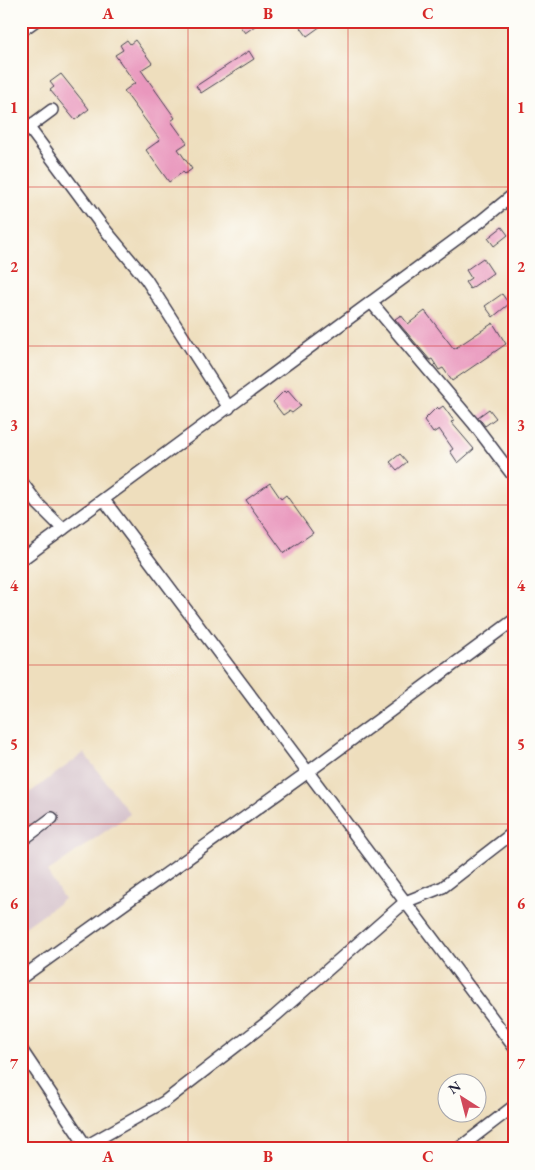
<svg xmlns="http://www.w3.org/2000/svg" width="535" height="1170" font-family="'EB Garamond',serif">
	<style>
		.industrial { fill: #d2bdc8 }
		.building { fill: #e997bd }
		.lines { fill: none; stroke-linecap: round; stroke-linejoin: round }
		.minor-casing { stroke: #413e4e; stroke-width: 14 }
		.minor { stroke: #fff; stroke-width: 11 }
		.grid { fill: none; stroke: #d62828; stroke-width: 1; stroke-opacity: 0.55 }
		.neatline { fill: none; stroke: #d62828; stroke-width: 2 }
		.grid-label { font-size: 16px; text-anchor: middle; font-weight: bold; fill: #d62828 }
	</style>
	<rect width="100%" height="100%" fill="#fdfcf7"/>
	<filter id="ink" filterUnits="userSpaceOnUse"><feTurbulence type="fractalNoise" baseFrequency=".02" numOctaves="2"/><feDisplacementMap in="SourceGraphic" scale="10" xChannelSelector="R" yChannelSelector="G"/><feConvolveMatrix kernelMatrix="1 2 1 2 8 2 1 2 1" color-interpolation-filters="sRGB"/></filter>
	<filter id="wash" filterUnits="userSpaceOnUse"><feTurbulence type="fractalNoise" baseFrequency=".0096" numOctaves="4" result="noise"/><feDisplacementMap in="SourceGraphic" scale="20" xChannelSelector="R" yChannelSelector="G"/><feGaussianBlur stdDeviation="1.12" result="paint"/><feColorMatrix in="noise" values="0 0 0 0 0 0 0 0 0 0 0 0 0 0 0 0 0 1.4 0 .05"/><feComposite in="paint" operator="in"/></filter>
	<g filter="url(#wash)">
		<rect width="100%" height="100%" fill="#eedebd"/>
		<path class="industrial" d="M84 753 130 814 47 872 64 899 21 930V799Z"/>
		<g id="blocks">
			<g class="building">
				<path d="M236 21H262L245 33Z"/>
				<path d="M296 21H328L307 36Z"/>
				<path d="M127 40 130 44 135 40 152 63 141 70 175 118 171 121 187 143 178 149 192 169 185 174 183 172 169 182 146 150 160 140 124 91 135 83 115 55 123 50 120 45Z"/>
				<path d="M249 51 254 59 201 93 196 86Z"/>
				<path d="M61 74 89 109 75 120 50 90 54 87 50 82Z"/>
				<path d="M502 227 508 235 494 246 488 238Z"/>
				<path d="M483 258 493 273 470 289 465 282 471 278 466 270Z"/>
				<path d="M502 294 509 304 493 317 485 306Z"/>
				<path d="M425 311 454 349 493 323 506 344 452 381 443 368 439 370 432 359 430 360 395 319 401 315 408 324Z"/>
				<path d="M284 391 286 393 288 391 301 406 292 413 289 411 283 415 273 402Z"/>
				<path d="M443 406 454 421 451 422 474 449 458 463 450 451 453 449 439 429 433 433 424 420 437 407 439 409Z"/>
				<path d="M489 409 496 418 485 426 478 417Z"/>
				<path d="M400 454 407 462 397 470 390 462Z"/>
				<path d="M270 483 281 499 286 495 313 533 284 553 246 500Z"/>
			</g>
		</g>
	</g>
	<g filter="url(#ink)">
		<use href="#blocks" fill-opacity="0" stroke="#413e4e" stroke-width="1"/>
		<g class="lines">
			<defs>
				<g id="minor">
					<path d="M513 21 514 22"/>
					<path d="M21 31 35 21"/>
					<path d="M21 117 102 226 146 279 229 408"/>
					<path d="M29 127 52 110"/>
					<path d="M371 302 474 424 514 477"/>
					<path d="M21 481 38 504 63 529"/>
					<path d="M104 500 514 1047"/>
					<path d="M21 560 481 221 514 194"/>
					<path d="M21 841 52 818"/>
					<path d="M21 978 308 772 514 620"/>
					<path d="M21 1049 86 1146 164 1102 275 1016 405 902 443 887 514 832"/>
					<path d="M458 1149 514 1106"/>
				</g>
			</defs>
			<use href="#minor" class="minor-casing"/>
			<use href="#minor" class="minor"/>
		</g>
	</g>
	<path class="grid" d="M188 21V1149M348 21V1149M21 187H514M21 346H514M21 505H514M21 665H514M21 824H514M21 983H514"/>
	<rect width="535" height="1170" fill="none" stroke="#fdfcf7" stroke-width="55"/>
	<g transform="translate(462 1098) rotate(324)"><circle r="24" fill="#fdfcf7" stroke="#a5a5ac"/>
	<path d="M0-4L9 19L0 12L-9 19Z" fill="#d1495b"/>
	<text y="-8" font-size="14" font-weight="bold" text-anchor="middle" fill="#22223b">N</text>
	</g>
	<rect x="28" y="28" width="480" height="1114" class="neatline"/>
	<g class="grid-label">
		<text x="108" y="19">A</text>
		<text x="268" y="19">B</text>
		<text x="428" y="19">C</text>
		<text x="14" y="113">1</text>
		<text x="521" y="113">1</text>
		<text x="14" y="272">2</text>
		<text x="521" y="272">2</text>
		<text x="14" y="431">3</text>
		<text x="521" y="431">3</text>
		<text x="14" y="591">4</text>
		<text x="521" y="591">4</text>
		<text x="14" y="750">5</text>
		<text x="521" y="750">5</text>
		<text x="14" y="909">6</text>
		<text x="521" y="909">6</text>
		<text x="14" y="1069">7</text>
		<text x="521" y="1069">7</text>
		<text x="108" y="1162">A</text>
		<text x="268" y="1162">B</text>
		<text x="428" y="1162">C</text>
	</g>
</svg>
